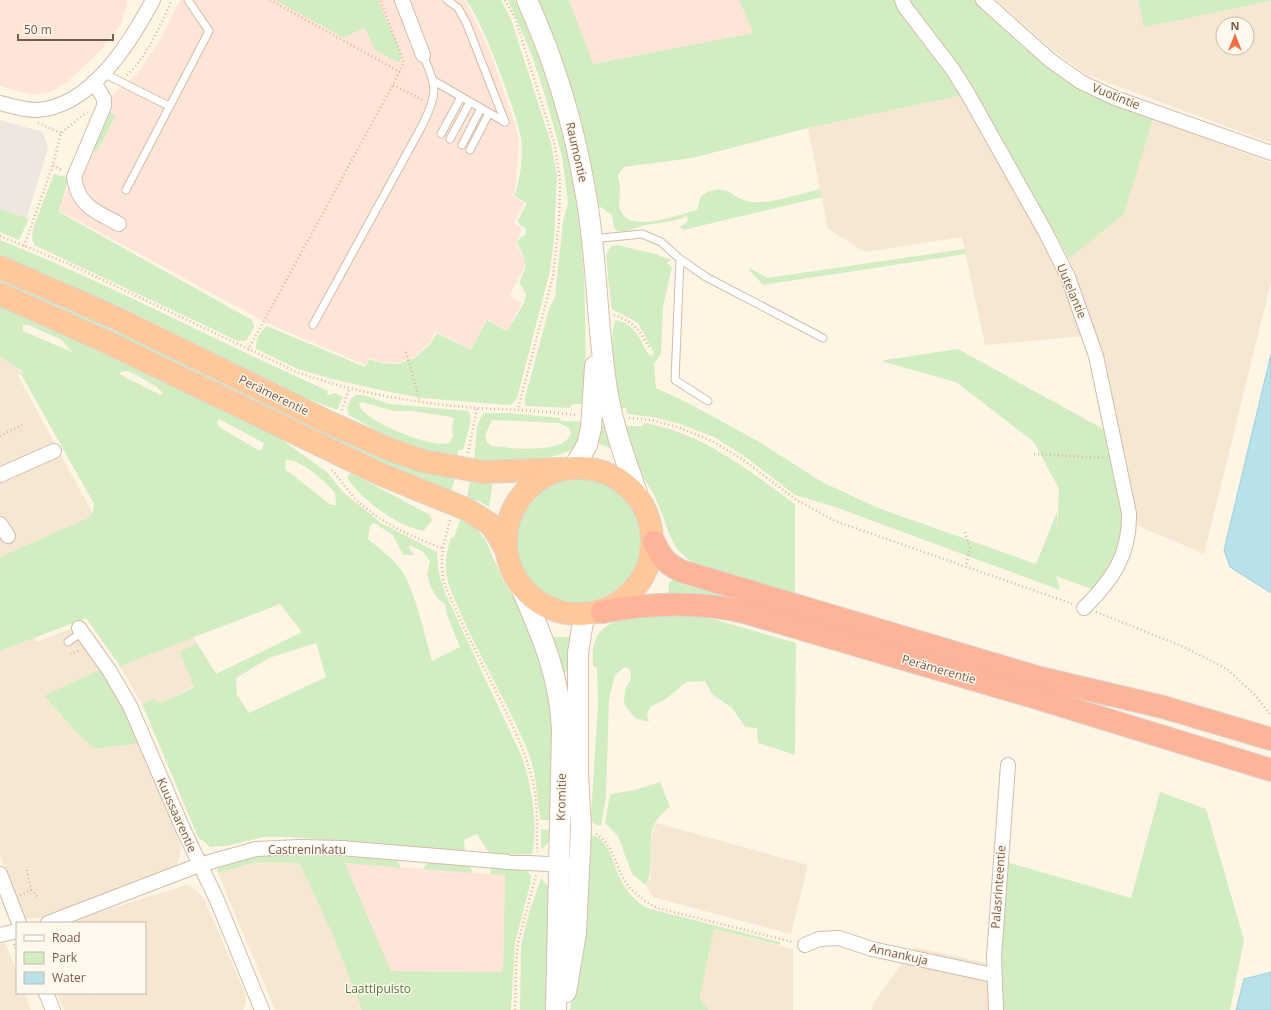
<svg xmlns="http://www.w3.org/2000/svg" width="1271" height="1010" font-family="'Open Sans',sans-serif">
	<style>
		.residential { fill: #f6e7d3; fill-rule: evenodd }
		.commercial { fill: #ffe5d8 }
		.industrial { fill: #eee7e0 }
		.green { fill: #d3edc2; fill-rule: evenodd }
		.water { fill: #b8e1ea; stroke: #9dd1dc }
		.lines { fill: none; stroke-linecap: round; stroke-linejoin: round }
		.service-casing { stroke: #d1bdaa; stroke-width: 9 }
		.minor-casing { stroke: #d1bdaa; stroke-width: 16 }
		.secondary-casing { stroke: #d7bfaa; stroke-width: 22 }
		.trunk-casing { stroke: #dcd4cf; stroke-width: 24 }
		.motorway-casing { stroke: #dcd4cf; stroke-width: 24 }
		.path { stroke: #dbb79d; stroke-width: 2.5; stroke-dasharray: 1 3; stroke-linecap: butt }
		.service { stroke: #fff; stroke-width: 7 }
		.minor { stroke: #fff; stroke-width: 14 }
		.secondary { stroke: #fff; stroke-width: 20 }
		.trunk { stroke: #fec89a; stroke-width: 22 }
		.motorway { stroke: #fdb498; stroke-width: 22 }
		.labels { text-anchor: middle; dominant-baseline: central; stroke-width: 3; stroke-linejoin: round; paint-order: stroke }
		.street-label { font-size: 12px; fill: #7a5b48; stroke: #fff8ed }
		.park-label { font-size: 12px; fill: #4d7a3c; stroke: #fff8ed }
	</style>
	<rect width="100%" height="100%" fill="#fef5e5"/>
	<g class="residential">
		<path d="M996 0H1138L1144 26 1271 1V143L1085 74 1054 51ZM1223 24H1247V48H1223Z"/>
		<path d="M963 95 1064 279 1085 336 985 345 962 237 865 252 828 229 808 128Z"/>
		<path d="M1153 119 1271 163V282L1204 554 1136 525 1104 356 1069 259 1124 214Z"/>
		<path d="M0 357 24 373 18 376 91 510 92 514 90 517 0 557Z"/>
		<path d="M70 629 92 654 101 669 44 697 78 734 95 749 140 743 178 839 181 849 179 860 173 869 42 918H24L0 855V651L34 638 37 642Z"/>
		<path d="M193 637 216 674 161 703 153 699 142 704 120 666Z"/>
		<path d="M656 823 808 865 791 934 653 897 646 885 651 877 650 841Z"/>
		<path d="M257 862 299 863 331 931 362 1010H275L218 873Z"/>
		<path d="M186 885 195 889 204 899 245 993 246 1002 243 1010H64L57 993H145V923H65Z"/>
		<path d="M714 929 793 949V1010H709L700 998Z"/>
		<path d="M5 943 17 972V993H25L31 1010H0V944Z"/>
		<path d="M914 947 991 964 992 1010H872L873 1004Z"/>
	</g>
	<g class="commercial">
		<path d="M0 0H127V3L121 24 98 53 66 83 50 92 33 95 0 86Z"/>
		<path d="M180 0H462L467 3 489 49 516 126 519 139 516 184 513 196 525 203 514 223 522 228 516 244 525 261 524 269 509 296 522 303 507 330 487 319 471 350 436 331 430 342 414 357 397 363 380 362 369 357 365 365 267 323 60 211 92 113 138 73 159 41Z"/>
		<path d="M569 0H739L754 33 592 64Z"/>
		<path d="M345 863 505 875 503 972 391 971Z"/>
	</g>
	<path class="industrial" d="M0 120 43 132 48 148 26 220 0 212Z"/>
	<g class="green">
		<path d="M275 0H378L400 51 401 58 399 63 375 50 365 28 346 36 344 38Z"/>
		<path d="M465 0H501L511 19 551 143 557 175 554 240 550 271 517 398 512 404 508 405 422 398 385 391 328 378 298 369 256 349C255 341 260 331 267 326L365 367 369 359 381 363 397 364 415 358 431 343 437 333 471 350 487 320 507 331 524 303 526 294 519 282C529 264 526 261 517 243L520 238 526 234 525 228 518 223V220L527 203 514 196C521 179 523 155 521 138 518 118 479 10 465 0Z"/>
		<path d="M508 0H515C542 60 565 125 576 190 586 260 586 329 585 399L582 404H573L569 408 525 406V398L549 309 555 297 563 221 568 203 562 156 544 92 531 53Z"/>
		<path d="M537 0H569L593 64 753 33 739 0H894L896 5 963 95 808 128 692 158 624 167 618 175C618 180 621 185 620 190 620 197 618 202 620 209 629 236 681 213 697 210 700 205 698 196 704 194 729 181 732 201 753 202 775 203 799 194 820 189L822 197 683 230 680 227 688 221 687 216C674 222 661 222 647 225 636 227 629 232 617 231L614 228 612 215 599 206C586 135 566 67 537 0Z"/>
		<path d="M906 0H975L1048 67 1153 119 1124 214 1069 259 974 90Z"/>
		<path d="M1138 0H1271V1L1144 27Z"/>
		<path d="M112 113 115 116 114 119 97 151 94 152 93 151 108 114Z"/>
		<path d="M54 174 69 178 59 212 252 320 254 327 246 341H238L34 245 32 237 33 228Z"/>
		<path d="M0 209 29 219 19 240 0 232Z"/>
		<path d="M0 240C112 285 218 342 328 391L327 394 331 395 334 393 343 397 337 410 298 395 135 314 0 256Z"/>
		<path d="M617 245 655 254 671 260 667 263 672 267 663 307 661 354 654 364 656 388 686 402 756 440 822 482 878 508 1036 564 1057 512V535L1059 489 1034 442 956 382 884 362V360L958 349 1105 430C1111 456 1125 505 1123 529 1120 551 1108 573 1094 590L1056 576 1060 590 835 507 795 495 744 456 714 437 680 424 653 417 627 414 626 408H620C617 392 607 333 616 320 635 324 640 339 648 354L651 356 654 353 638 323 612 309 611 305 606 255 611 246Z"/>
		<path d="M965 249 966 254 763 285 750 271 749 268 767 278Z"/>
		<path d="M0 276 444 476 455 478 451 492 420 481 0 285Z"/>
		<path d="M0 305 104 351 275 435 327 472 343 492 381 523 437 552 439 573 445 593 522 757C531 786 539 824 532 854L502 855 489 853 477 834 464 840 465 851 289 837H264L226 846 210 847 198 837 142 704 154 699 161 703 194 687 180 652 197 643 216 674 302 632 280 604 120 666 86 618 0 651V557L90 517 93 511 94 504 21 374 24 372 0 357ZM23 325H28L62 340 72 352 23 331ZM128 371C140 377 153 383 162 392L161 395 119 374 120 372ZM219 419 264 443 262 450H258L221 428 217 423ZM286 460C300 458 326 482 335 493L336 505H331L285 469ZM374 523 393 535 403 555H414L409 548 410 545 423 552 430 561 427 574 431 588 438 599 445 604 446 612 460 647 432 661C425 636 415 591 402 571 393 558 380 549 368 539L370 526ZM316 643 326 677 249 713 237 695 236 678 269 658Z"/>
		<path d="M356 395H363L390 404 468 411C475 418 465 440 463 450H458V459L424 452 395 441 349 415 347 408 350 400ZM362 402 394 411H411L451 417 454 419 452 427 453 437 449 443C432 449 361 420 359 404Z"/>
		<path d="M483 413H509L560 418 561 421 586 422 575 448C540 465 511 462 474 461L477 426ZM492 420 559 423 569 428 571 433C565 455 510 448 492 446L487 443 485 435Z"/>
		<path d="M645 423C704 434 748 470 795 504V595L703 567C668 552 671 532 657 502 652 489 643 479 638 467 631 454 628 439 623 426H642Z"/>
		<path d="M598 425H606L613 449 597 443Z"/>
		<path d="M350 474H353L430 515 432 521 423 531C399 527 358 498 347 477Z"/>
		<circle cx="580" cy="540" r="63"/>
		<path d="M470 481H493L489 507 479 501 467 498Z"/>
		<path d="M460 520 474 527 485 539 503 580 527 620 540 650 555 721 552 820H541C536 798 537 775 529 754 509 705 481 660 460 612 455 598 446 584 446 569 445 558 448 549 450 539L454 537Z"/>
		<path d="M672 580 685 585 765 604 668 594 669 583Z"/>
		<path d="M651 614H682L713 619 796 643 795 755 758 743 757 728 745 727 732 708 712 694 705 681 686 682 666 699 650 707 647 715 649 722 635 718 624 704 625 690 631 678 630 670 625 667 615 675 609 700 606 796 601 826 593 823 591 817 598 702 597 668 593 666C593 659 592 650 594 644 600 619 631 618 651 614Z"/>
		<path d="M550 637H572L569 672H561Z"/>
		<path d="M101 669 124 707 140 743 95 749 78 734 44 696Z"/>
		<path d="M660 782 670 807C666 810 661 814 658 818 643 838 657 865 646 885L632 874 618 836 605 823 610 794 635 790Z"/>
		<path d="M1160 792 1206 809 1244 940 1230 1010H1001L997 964 1003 861 1131 898Z"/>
		<path d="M541 829 550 830C552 840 549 843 541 849Z"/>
		<path d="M588 835C609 835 612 863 620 878 626 891 635 901 647 908L780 942V945L714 929 700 998 709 1010H570L583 935Z"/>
		<path d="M278 852 397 860 401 868 345 863 391 971 503 972 505 875 490 874 491 867 527 871 531 876V881L515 943 511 1010H362L331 931 299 863 257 862 218 873 217 870 220 865 259 855Z"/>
		<path d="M428 862 463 865 470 867 473 873 423 869Z"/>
		<path d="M541 878 549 888V1010H520L521 946 529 913Z"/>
	</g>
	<g class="water">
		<path d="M1271 354V593L1230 567 1224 550Z"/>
		<path d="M1271 972V1010H1236L1244 979Z"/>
	</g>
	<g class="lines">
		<defs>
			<g id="service">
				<path d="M447 0 458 8 466 22 505 122"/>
				<path d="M103 73 169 106"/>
				<path d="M434 81 505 122"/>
				<path d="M441 134 461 97"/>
				<path d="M450 139 470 102"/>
				<path d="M462 145 481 108"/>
				<path d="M470 150 489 113"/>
				<path d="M126 190 209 31 188 0"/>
				<path d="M592 239 642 234 661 242 680 259 706 277 823 338"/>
				<path d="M680 259 675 380 708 401"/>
				<path d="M313 325 423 124C438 91 437 88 423 55"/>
				<path d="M68 642 82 632"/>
			</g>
			<g id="minor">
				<path d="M402 0 423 55"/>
				<path d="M902 0 905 7 953 70 968 94 1046 233 1068 277 1096 356 1129 513C1130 555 1113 579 1084 608"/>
				<path d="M983 0 1050 60 1081 82 1115 98 1271 153"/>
				<path d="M94 82 104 99V106L74 177C78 206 95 211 119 224"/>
				<path d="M0 103C12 106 23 110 36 110 90 108 130 43 153 0"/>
				<path d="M0 475 54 451"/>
				<path d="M0 524 8 536"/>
				<path d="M79 628 109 670 130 706 183 829 217 900 262 1010"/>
				<path d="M0 874 19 923"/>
				<path d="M48 923 199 865 256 849 300 847 341 848 509 862 568 865"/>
				<path d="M0 935 17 931"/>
				<path d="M805 945 819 939 839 938 872 949 993 975"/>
				<path d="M46 993 53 1010"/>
				<path d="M996 1010 994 957 1008 765"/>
			</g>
			<g id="secondary">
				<path d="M527 0C554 60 574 125 585 190 598 258 596 327 608 395 614 429 626 461 637 493"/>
				<path d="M574 467 587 445 591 428 595 366"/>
				<path d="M522 590C543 638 560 678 562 730L556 1010"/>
				<path d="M566 992 576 933 581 828 578 774V653L584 615"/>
			</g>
			<g id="trunk">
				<path d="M0 267 118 319 328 422 391 450 423 461 483 472 561 469"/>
				<path d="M0 294 107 342 380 474 466 509 490 524 498 535 506 550"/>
				<circle cx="579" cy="541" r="73"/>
			</g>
			<g id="motorway">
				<path d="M654 542C661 557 668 566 684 572L1040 678 1163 707 1271 739"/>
				<path d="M602 612C649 603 697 601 744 612L1037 698 1271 770"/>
			</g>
		</defs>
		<use href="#service" class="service-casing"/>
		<use href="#minor" class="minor-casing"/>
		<use href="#secondary" class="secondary-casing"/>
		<use href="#trunk" class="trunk-casing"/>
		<use href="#motorway" class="motorway-casing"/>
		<g class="path">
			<path d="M270 0 400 72"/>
			<path d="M505 0 515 18 554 142 560 180 559 221 553 276 518 409"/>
			<path d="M127 75C148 56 160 25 172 0"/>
			<path d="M393 85 423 100"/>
			<path d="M38 123 61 133"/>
			<path d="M53 165 63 171"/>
			<path d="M0 236 69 264 297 372C355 393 415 403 476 408 490 409 505 409 519 410 538 411 558 413 577 415"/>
			<path d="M24 246 53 165 61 133 87 112"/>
			<path d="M614 315C635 322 640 331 650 349"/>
			<path d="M248 350 393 85 404 62 380 0"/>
			<path d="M406 352 420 402"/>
			<path d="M342 410 349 389"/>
			<path d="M629 418 652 420 680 428 712 441 742 459 795 499 835 521 1073 604"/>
			<path d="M0 436 22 425"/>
			<path d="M468 453 477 408"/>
			<path d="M1034 454 1106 458"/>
			<path d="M332 470C342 482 351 496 363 506 385 525 415 538 442 548"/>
			<path d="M450 520C444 542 439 560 444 583 459 618 476 653 494 687 509 718 525 749 533 782 538 805 537 829 537 852"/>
			<path d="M965 532 970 548 966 567"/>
			<path d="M1096 612 1184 647 1227 669 1256 696 1271 716"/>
			<path d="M70 654 80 650"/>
			<path d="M596 834C611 842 615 862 622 876 630 891 642 900 657 908L793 942"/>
			<path d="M27 870 31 890 39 898"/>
			<path d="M20 895 31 890"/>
			<path d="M14 944 17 952"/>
			<path d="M515 1010 516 962 518 943 536 875"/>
		</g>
		<use href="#service" class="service"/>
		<use href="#minor" class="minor"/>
		<use href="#secondary" class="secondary"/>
		<use href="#trunk" class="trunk"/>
		<use href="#motorway" class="motorway"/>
	</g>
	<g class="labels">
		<g class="street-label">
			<text transform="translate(1116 96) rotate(22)">Vuotintie</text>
			<text transform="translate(577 152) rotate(77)">Raumontie</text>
			<text transform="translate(1072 291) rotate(67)">Uutelantie</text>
			<text transform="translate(274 395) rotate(26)">Perämerentie</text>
			<text transform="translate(939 669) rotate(16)">Perämerentie</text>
			<text transform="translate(561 797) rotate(-89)">Kromitie</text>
			<text transform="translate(177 815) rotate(66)">Kuussaarentie</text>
			<text x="307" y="849">Castreninkatu</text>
			<text transform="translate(998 887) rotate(-86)">Palasrinteentie</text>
			<text transform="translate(899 954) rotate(13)">Annankuja</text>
		</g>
		<g class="park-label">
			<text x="378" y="988">Laattipuisto</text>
		</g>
	</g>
	<rect x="16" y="922" width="130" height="72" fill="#fff8ed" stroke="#cab9ab"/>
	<rect x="24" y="935" width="20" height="6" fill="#ffffff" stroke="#cab9ab"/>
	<text x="52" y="942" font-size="12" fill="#7a5b48">Road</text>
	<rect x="24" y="952" width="20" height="12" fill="#d3edc2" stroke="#cab9ab"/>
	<text x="52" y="962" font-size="12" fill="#7a5b48">Park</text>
	<rect x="24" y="972" width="20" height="12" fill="#b8e1ea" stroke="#cab9ab"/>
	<text x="52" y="982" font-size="12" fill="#7a5b48">Water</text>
	<g transform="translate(1235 36)"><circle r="19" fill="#fff8ed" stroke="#cab9ab"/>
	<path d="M0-3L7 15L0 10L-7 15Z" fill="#f16c41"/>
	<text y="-6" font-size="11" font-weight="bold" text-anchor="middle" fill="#7a5b48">N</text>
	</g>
	<path d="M18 34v6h95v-6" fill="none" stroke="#7a5b48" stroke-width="2"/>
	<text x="24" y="34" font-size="12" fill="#7a5b48" stroke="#fff8ed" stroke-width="3" paint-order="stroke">50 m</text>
</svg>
